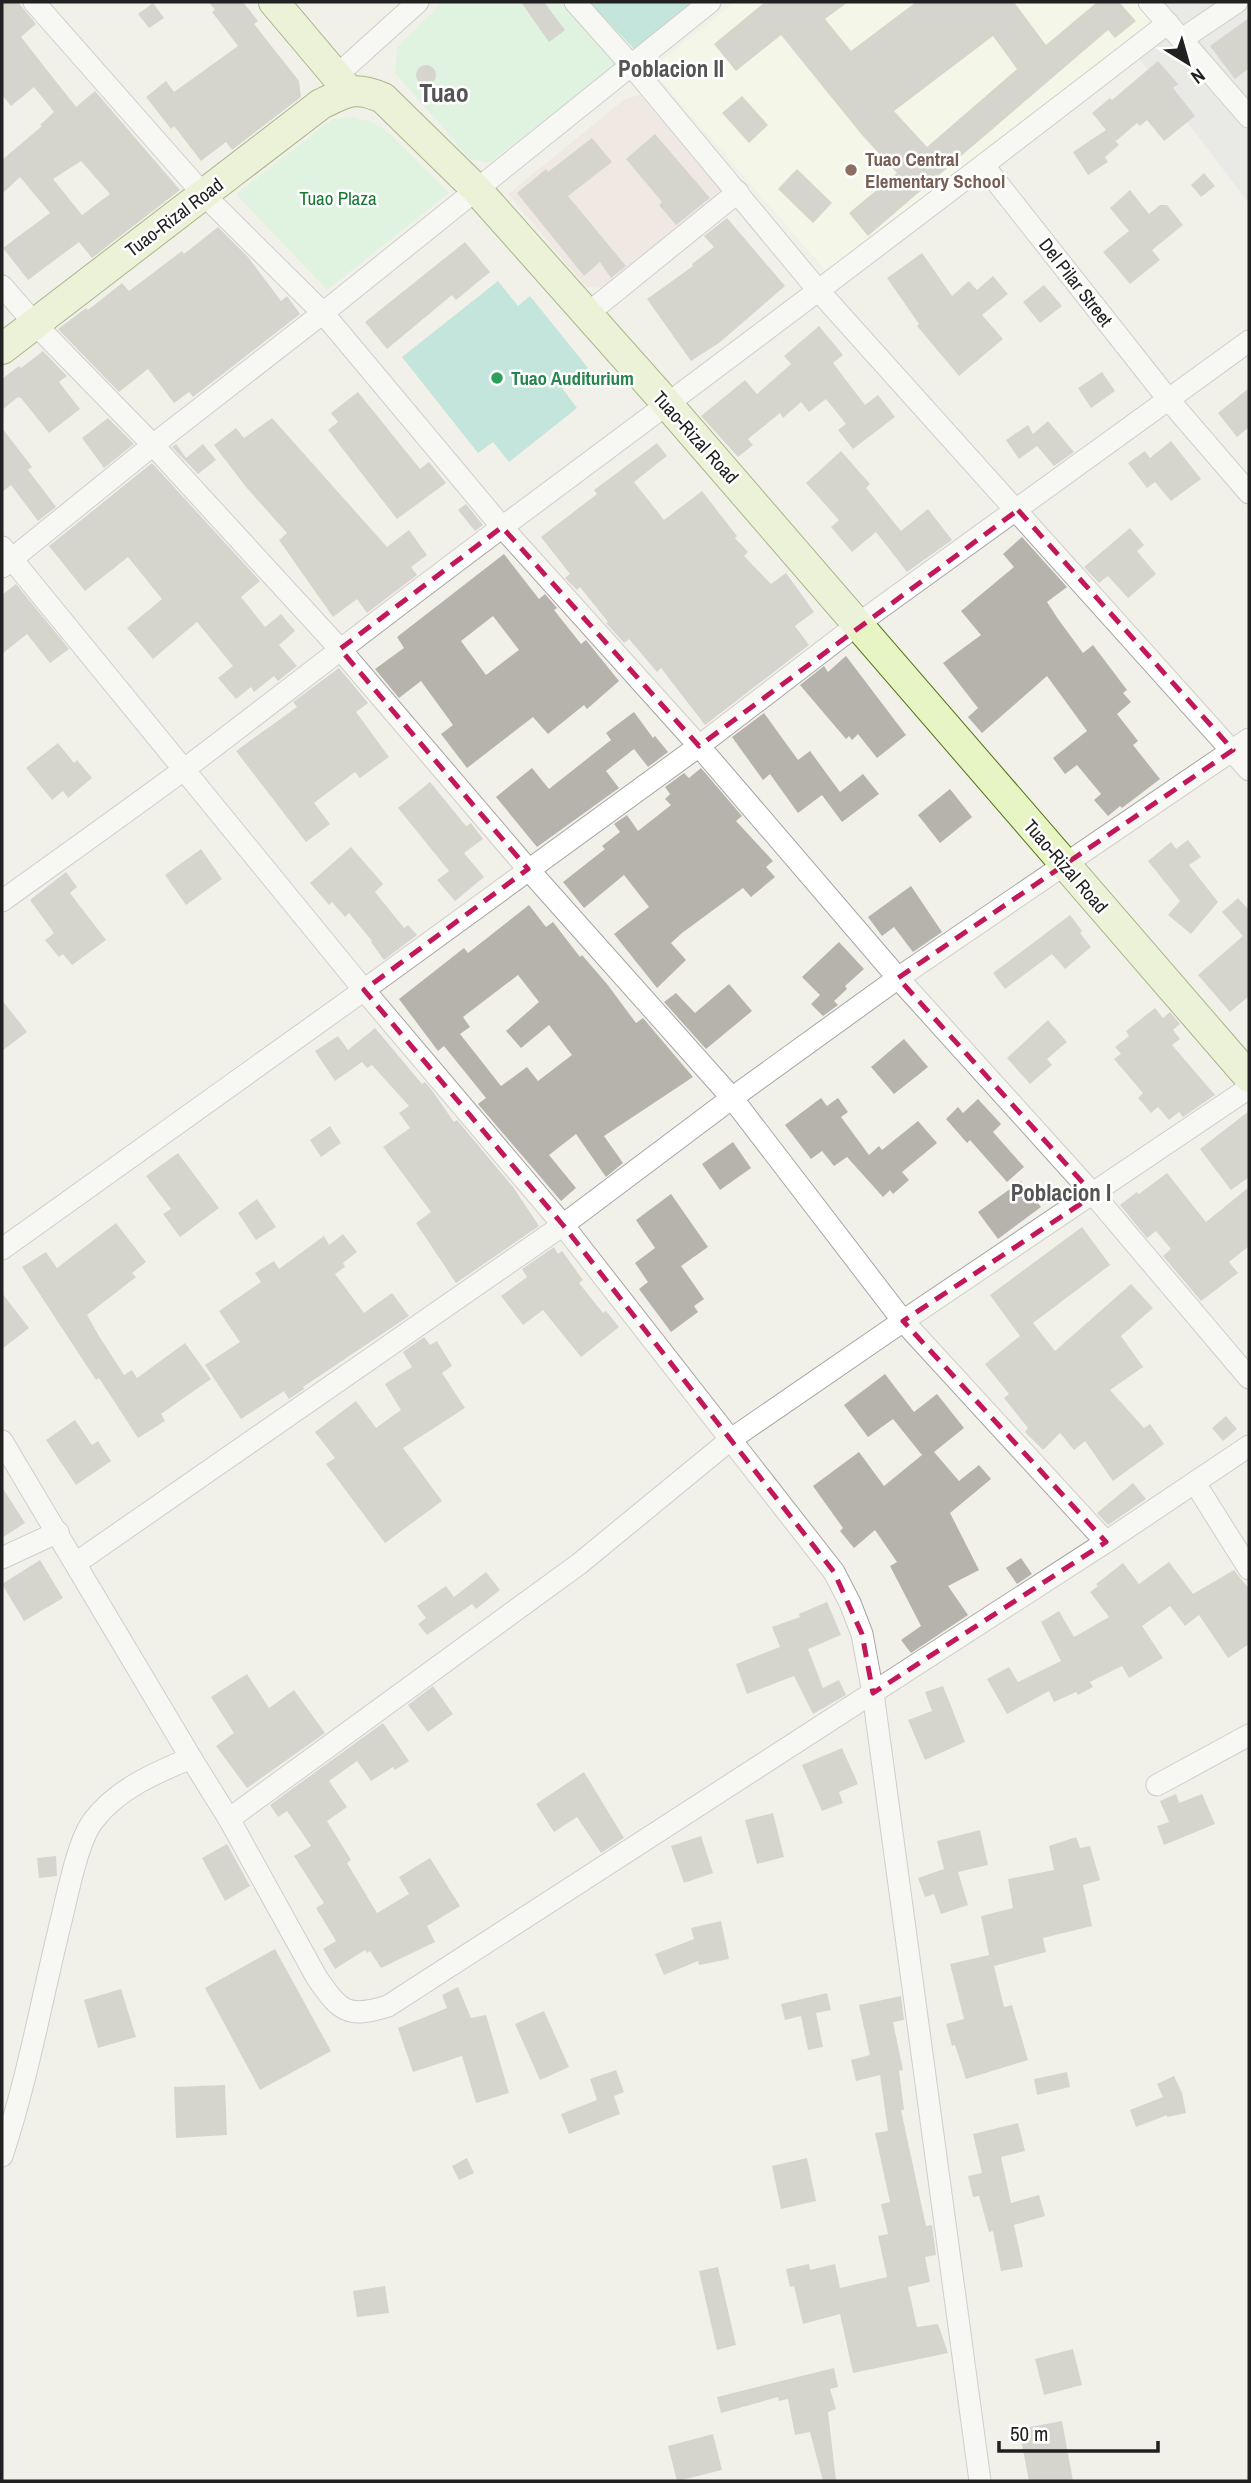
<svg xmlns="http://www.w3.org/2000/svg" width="1251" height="2483" font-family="'Archivo Narrow',sans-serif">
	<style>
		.residential { fill: #dfdfdf }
		.commercial { fill: #efe0db }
		.education { fill: #f8fde6 }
		.park { fill: #ccf5d8 }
		.pitch { fill: #8fd8cc }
		.building { fill: #b6b3ac; fill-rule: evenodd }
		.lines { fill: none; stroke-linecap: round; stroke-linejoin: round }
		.minor-casing { stroke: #a5a5a5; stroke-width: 23 }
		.secondary-casing { stroke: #517110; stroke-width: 32 }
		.minor { stroke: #fff; stroke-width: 21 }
		.secondary { stroke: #e7f4c4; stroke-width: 30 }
		.marked { fill: none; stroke: #c2185b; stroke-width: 5; stroke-dasharray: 14 9; stroke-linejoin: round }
		.education-dot { fill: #8d6e63; stroke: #fff; stroke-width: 2.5 }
		.leisure-dot { fill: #2e9e5b; stroke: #fff; stroke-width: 2.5 }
		.labels { text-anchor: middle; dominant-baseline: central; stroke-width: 5; stroke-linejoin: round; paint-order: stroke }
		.education-label { font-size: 19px; font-weight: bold; fill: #785e54; stroke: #fff; text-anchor: start }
		.park-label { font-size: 19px; fill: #177834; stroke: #fff }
		.street-label { font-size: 19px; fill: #212121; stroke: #fff }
		.leisure-label { font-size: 19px; font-weight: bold; fill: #27864d; stroke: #fff; text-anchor: start }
		.quarter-label { font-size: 23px; font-weight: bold; fill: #545454; stroke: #fff }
		.district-label { font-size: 26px; font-weight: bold; fill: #545454; stroke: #fff }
	</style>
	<rect width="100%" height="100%" fill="#f1f0e9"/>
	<path class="residential" d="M1096 2H1249V203Z"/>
	<path class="commercial" d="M640 95 722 192 604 288 586 287 508 194 625 99Z"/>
	<path class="education" d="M735 2H1137L1157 26 826 271 651 69Z"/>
	<g class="park">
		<path d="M442 2H561L617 63 489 163 470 159 395 73 397 47Z"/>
		<path d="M353 117 375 123 390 134 449 193 327 290 236 194 333 119Z"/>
	</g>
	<g class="pitch">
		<path d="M589 2H697L637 52Z"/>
		<path d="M498 281 518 306 530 296 588 368 562 388 577 408 509 462 493 442 478 453 402 357Z"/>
	</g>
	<g class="building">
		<path d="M2 2H18L36 24 21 37 76 107 95 91 180 190 92 258 79 242 28 280 3 248 50 213 20 177 2 194V160L42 126 40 125 54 112 34 87 11 106 2 95ZM81 161 110 194 82 215 53 179Z"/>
		<path d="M209 2H243L258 21 254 24 299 81 301 97 232 150 226 142 201 161 174 126 171 129 146 97 166 81 174 92 238 46 212 12 215 10Z"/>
		<path d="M521 2H544L565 30 549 42Z"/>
		<path d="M765 2H848L825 19 851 51 916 2H1014L1046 45 1097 2H1119L1136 21 1115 38 1108 30 868 236 849 213 897 173 862 135 781 35 736 71 714 44ZM993 36 1017 69 927 147 894 111Z"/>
		<path d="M153 3 164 18 149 28 138 14Z"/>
		<path d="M1249 18V68L1235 79 1210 46Z"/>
		<path d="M1158 61 1178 84 1173 88 1195 116 1164 141 1147 120 1140 126 1137 123 1116 141 1110 135 1119 145 1105 157 1108 162 1088 175 1073 152 1106 130 1092 113 1110 98 1112 100Z"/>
		<circle cx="426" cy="75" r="10"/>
		<path d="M742 96 768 125 749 143 722 113Z"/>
		<path d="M655 134 710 198 676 225 659 205 662 202 626 159Z"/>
		<path d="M592 138 612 162 568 196 626 266 611 278 600 262 584 276 517 193 546 169 548 172Z"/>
		<path d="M797 169 832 203 813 223 778 189Z"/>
		<path d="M1204 173 1215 186 1201 197 1191 185Z"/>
		<path d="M1130 190 1149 214 1160 205H1167L1183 225 1152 250 1160 260 1130 284 1103 252 1129 231 1110 208Z"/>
		<path d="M727 218 785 286 719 343 691 361 647 299 693 266 692 264 714 247 704 236Z"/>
		<path d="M218 227 248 257 281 301 287 296 300 314 193 397 189 392 174 403 148 369 119 392 58 329 86 308 88 310 122 283 129 291 182 251 184 254Z"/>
		<path d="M465 242 490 272 456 300 452 295 387 349 365 322Z"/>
		<path d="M922 253 952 296 969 281 977 290 993 276 1008 294 982 315 1003 339 959 376 917 326 919 324 887 278Z"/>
		<path d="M1044 285 1062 306 1040 323 1023 302Z"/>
		<path d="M819 326 843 355 833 363 865 405 878 395 895 417 853 449 838 430 846 424 826 399 809 412 801 402 783 418 780 413 748 439 753 445 738 457 701 416 745 380 757 394 791 364 784 356Z"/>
		<path d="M43 351 67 376 59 382 80 409 49 433 21 398 18 397 2 410V379L19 366 21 368Z"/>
		<path d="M1102 372 1115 391 1091 408 1078 388Z"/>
		<path d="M1249 388V427L1237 437 1218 413Z"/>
		<path d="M358 392 420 469 429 462 446 483 397 519 328 430 338 422 331 413Z"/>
		<path d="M108 418 134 444 104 468 82 438Z"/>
		<path d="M272 418 387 547 409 530 427 555 411 567 417 575 367 613 357 599 333 617 279 540 287 533 246 487 214 445 236 428 244 438Z"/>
		<path d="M1048 421 1074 452 1054 466 1037 446 1019 459 1006 440 1028 425 1033 434Z"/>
		<path d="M2 428 32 467 28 470 56 507 38 521 11 485 2 492Z"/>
		<path d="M1171 441 1201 479 1171 501 1155 482 1147 488 1128 463 1145 451 1150 458Z"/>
		<path d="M657 443 667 456 634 482 664 520 702 491 737 536 735 538 748 552 744 556 771 584 786 573 814 612 795 626 809 645 705 725 661 668 657 672 629 639 624 643 606 623 608 622 580 587 577 590 565 578 570 574 541 537 597 494 594 490Z"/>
		<path d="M176 444 186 458 203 444 216 460 198 474 172 447Z"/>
		<path d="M841 451 870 484 866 488 901 531 928 509 952 540 907 572 876 532 852 552 831 527 839 520 806 483Z"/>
		<path d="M152 463 260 581 241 597 265 627 281 614 295 631 279 645 297 666 278 681 274 676 254 692 251 687 236 699 218 678 233 666 197 622 153 659 127 628 162 599 128 557 85 591 49 546Z"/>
		<path d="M466 504 483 525 475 531 458 510Z"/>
		<path d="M1130 528 1144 545 1137 551 1156 574 1128 598 1108 576 1099 583 1084 567Z"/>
		<path d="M1022 537 1067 587 1047 602 1058 619 1083 653 1093 645 1127 690 1123 693 1131 702 1117 714 1138 741 1133 745 1160 779 1122 808 1120 806 1108 816 1094 800 1101 794 1077 765 1065 774 1053 758 1087 731 1047 676 982 733 968 717 978 708 943 663 981 635 961 611 1014 567 1003 554Z"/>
		<path d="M504 554 539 599 545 594 557 608 554 610 581 644 586 640 619 681 587 709 584 705 548 734 533 717 467 768 441 734 453 725 421 681 399 698 375 669 404 648 397 637ZM493 616 519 650 486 675 461 641Z"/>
		<path d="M16 584 69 649 50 663 27 634 2 654V595Z"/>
		<path d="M846 656 906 735 877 758 858 734 852 740 849 736 846 739 800 685 824 666 828 672Z"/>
		<path d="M339 668 368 703 356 712 389 757 360 778 355 772 314 803 330 824 306 842 236 751 297 707 293 702Z"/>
		<path d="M634 712 653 738 655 736 668 752 648 767 634 749 606 771 619 788 537 847 496 797 532 768 549 789 611 740 606 733Z"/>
		<path d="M764 713 798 760 810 751 840 792 863 774 879 794 842 822 822 795 798 813 770 774 763 780 732 737Z"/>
		<path d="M58 743 74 763 77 760 92 778 68 798 63 791 52 800 26 768Z"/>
		<path d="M701 768 742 816 736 821 773 861 766 867 775 877 751 897 743 888 682 933 671 943 686 960 657 988 614 934 649 907 624 875 584 908 563 882 605 849 602 846 620 832 614 824 627 815 638 831 671 805 665 799 670 794 665 787 684 773 689 778Z"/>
		<path d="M430 782 466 826 471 823 483 839 464 853 484 877 455 901 437 880 449 871 398 808Z"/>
		<path d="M950 789 972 817 940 843 918 815Z"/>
		<path d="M1188 840 1201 857 1189 865 1218 902 1191 934 1168 915 1180 901 1148 861 1171 842 1176 849Z"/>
		<path d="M351 847 383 884 375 892 404 928 408 925 417 935 384 960 371 942 372 941 349 913 345 917 332 902 329 905 310 883Z"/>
		<path d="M201 849 222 879 186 905 165 875Z"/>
		<path d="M66 872 77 887 70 893 106 940 72 965 63 954 59 957 45 940 54 933 30 900Z"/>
		<path d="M911 886 942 932 913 952 894 927 882 936 868 917Z"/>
		<path d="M1238 898 1249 910V996L1230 1012 1198 975 1243 936 1222 912Z"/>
		<path d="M529 905 546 927 553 922 580 957 582 955 607 984 636 1023 643 1018 693 1077 604 1136 623 1163 606 1177 576 1134 549 1155 576 1188 561 1201 478 1104 486 1098 444 1046 438 1051 399 999 464 948 468 953ZM518 975 539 1002 506 1031 521 1048 549 1025 572 1055 538 1081 527 1067 501 1086 460 1034 470 1027 463 1017Z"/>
		<path d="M1070 915 1082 931 1080 933 1091 947 1065 969 1052 954 1005 989 993 973Z"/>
		<path d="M839 942 864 969 845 986 847 989 834 1001 838 1005 823 1016 811 1004 820 995 802 977Z"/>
		<path d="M729 984 752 1011 706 1049 664 1002 676 993 695 1013Z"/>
		<path d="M2 1000 27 1032 2 1051Z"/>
		<path d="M1155 1008 1163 1018 1170 1012 1180 1024 1173 1030 1180 1039 1172 1045 1215 1095 1183 1117 1179 1112 1169 1120 1158 1107 1151 1113 1138 1098 1143 1093 1114 1059 1121 1054 1115 1047 1129 1036 1126 1031Z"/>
		<path d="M1048 1020 1067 1042 1047 1059 1052 1065 1030 1084 1007 1058Z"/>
		<path d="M375 1028 422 1084 425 1082 431 1089 454 1122 457 1120 513 1187 539 1226 456 1283 416 1223 431 1212 383 1147 410 1128 399 1113 409 1106 372 1065 367 1068 362 1062 335 1081 315 1051 338 1036 348 1050Z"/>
		<path d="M904 1039 928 1067 894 1094 871 1067Z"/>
		<path d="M821 1098 827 1106 838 1098 848 1112 841 1117 869 1155 879 1146 882 1150 918 1121 937 1143 902 1172 909 1180 893 1194 890 1190 883 1197 847 1157 834 1166 822 1151 811 1159 785 1125Z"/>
		<path d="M978 1099 1001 1124 993 1132 1024 1167 1007 1182 970 1140 967 1143 946 1119 958 1107 963 1113Z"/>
		<path d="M1249 1111V1177L1231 1190 1200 1149Z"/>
		<path d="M330 1126 341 1143 321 1157 310 1140Z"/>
		<path d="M733 1142 751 1168 720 1190 702 1164Z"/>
		<path d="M178 1153 219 1208 180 1237 163 1214 171 1209 146 1176Z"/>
		<path d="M1167 1173 1206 1222 1249 1187V1246L1229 1262 1238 1273 1201 1301 1163 1256 1171 1249 1156 1231 1147 1238 1120 1205 1137 1192 1139 1194Z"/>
		<path d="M1021 1181 1041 1207 998 1239 978 1212Z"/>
		<path d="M671 1194 708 1247 681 1266 704 1299 694 1306 698 1312 671 1332 639 1289 648 1282 635 1263 655 1248 636 1220Z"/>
		<path d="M257 1199 276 1227 256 1240 238 1213Z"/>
		<path d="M116 1223 146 1262 132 1273 136 1277 87 1315 99 1336 124 1375 132 1370 137 1378 185 1343 211 1379 161 1414 165 1421 138 1438 99 1378 96 1380 22 1267 46 1252 57 1268Z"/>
		<path d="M1082 1227 1110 1265 1033 1323 1055 1351 1131 1284 1153 1308 1121 1336 1143 1367 1110 1390 1144 1428 1150 1424 1164 1444 1113 1481 1085 1441 1074 1450 1060 1433 1043 1450 1025 1432 1028 1428 1004 1398 1009 1394 985 1364 1020 1336 990 1295Z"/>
		<path d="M343 1234 357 1252 343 1263 345 1267 335 1274 364 1313 392 1293 409 1316 303 1387 304 1389 289 1399 284 1391 241 1419 205 1365 240 1342 219 1311 261 1282 255 1273 274 1261 279 1269 324 1236 329 1245Z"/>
		<path d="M554 1247 558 1254 562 1251 583 1280 579 1283 603 1313 606 1311 619 1327 581 1357 543 1310 523 1325 501 1296 527 1277 522 1269Z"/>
		<path d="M2 1293 29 1328 2 1349Z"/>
		<path d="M424 1337 430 1345 437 1341 452 1366 442 1373 465 1408 403 1448 442 1501 385 1543 326 1464 335 1458 315 1432 356 1401 376 1428 401 1410 385 1384 412 1367 403 1352Z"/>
		<path d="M885 1374 914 1412 937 1394 964 1428 934 1452 959 1481 979 1465 991 1479 950 1513 979 1570 948 1586 968 1615 911 1653 901 1640 921 1626 890 1566 897 1562 875 1530 854 1548 840 1531 843 1528 813 1486 859 1452 884 1486 922 1455 893 1419 868 1437 844 1405Z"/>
		<path d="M1226 1416 1237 1429 1223 1441 1212 1428Z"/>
		<path d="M75 1420 92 1445 98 1441 111 1461 76 1485 46 1440Z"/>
		<path d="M1133 1483 1146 1499 1108 1525 1097 1513Z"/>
		<path d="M2 1487 25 1523 2 1538Z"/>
		<path d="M1021 1558 1032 1574 1017 1584 1006 1568Z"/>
		<path d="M40 1560 63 1598 24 1621 2 1584Z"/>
		<path d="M1169 1562 1193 1594 1234 1570 1249 1589V1644L1228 1658 1199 1615 1185 1626 1170 1606 1142 1626 1163 1658 1129 1678 1122 1666 1090 1682 1093 1687 1078 1695 1076 1692 1054 1702 1049 1691 1007 1714 987 1679 1009 1667 1018 1682 1061 1661 1041 1622 1059 1611 1074 1637 1109 1617 1090 1592 1098 1586 1096 1584 1123 1563 1139 1584Z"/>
		<path d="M486 1572 500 1590 476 1609 472 1604 427 1635 418 1624 426 1618 417 1606 446 1586 454 1597Z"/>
		<path d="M827 1602 841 1635 808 1649 823 1688 839 1680 846 1695 813 1714 794 1676 747 1694 736 1664 780 1647 772 1627 800 1617 799 1614Z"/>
		<path d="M247 1674 269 1708 294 1690 325 1733 247 1788 216 1746 234 1733 211 1697Z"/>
		<path d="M433 1686 453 1714 428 1732 408 1705Z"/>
		<path d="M943 1686 965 1742 925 1760 908 1720 932 1711 925 1692Z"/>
		<path d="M383 1723 409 1761 395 1770 393 1767 371 1781 357 1761 329 1781 347 1807 327 1821 351 1860 347 1863 377 1913 409 1894 399 1877 430 1858 460 1906 427 1926 435 1942 381 1968 370 1951 367 1953 365 1950 335 1969 323 1949 336 1941 316 1908 324 1903 294 1856 311 1846 287 1811 278 1817 270 1805Z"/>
		<path d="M842 1748 858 1784 839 1792 843 1803 822 1811 802 1765Z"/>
		<path d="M584 1772 624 1838 601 1853 577 1817 554 1832 536 1804Z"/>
		<path d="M1176 1794 1179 1803 1202 1794 1215 1824 1164 1845 1157 1826 1169 1822 1160 1801Z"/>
		<path d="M773 1813 784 1857 757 1864 745 1820Z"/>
		<path d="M980 1830 988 1865 958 1872 968 1905 941 1914 934 1894 925 1897 918 1878 944 1869 937 1841Z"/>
		<path d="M701 1836 713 1873 684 1883 671 1846Z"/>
		<path d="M1076 1837 1080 1848 1090 1846 1100 1880 1083 1885 1092 1926 1043 1938 1046 1952 994 1966 1004 2007 1012 2005 1028 2060 966 2079 955 2045 952 2046 946 2024 964 2019 950 1964 989 1955 981 1916 1013 1908 1008 1879 1054 1870 1049 1846Z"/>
		<path d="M227 1844 250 1886 225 1901 202 1858Z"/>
		<path d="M56 1856 57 1876 39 1878 37 1858Z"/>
		<path d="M721 1921 729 1959 699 1965 698 1961 664 1975 655 1954 694 1939 691 1928Z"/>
		<path d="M275 1949 331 2051 260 2090 205 1988Z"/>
		<path d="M458 1987 471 2018 486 2015 509 2093 476 2103 462 2056 413 2072 398 2028 447 2008 442 1995Z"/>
		<path d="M121 1989 136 2037 98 2048 84 2000Z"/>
		<path d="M827 1993 831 2010 816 2013 823 2047 808 2050 801 2016 785 2020 781 2004Z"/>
		<path d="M901 1996 904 2020 893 2022 903 2070 899 2071 904 2110H901L926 2226 932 2225 936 2255 925 2257 930 2282 908 2287 917 2327 938 2324 948 2353 853 2373 840 2314 803 2324 794 2286 790 2287 786 2269 809 2264 810 2270 835 2264 840 2288 887 2277 878 2236 888 2234 881 2204 890 2202 875 2133 888 2131 880 2075 856 2081 851 2060 870 2055 859 2005Z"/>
		<path d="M544 2011 569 2067 540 2080 515 2024Z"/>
		<path d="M616 2070 624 2092 614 2096 620 2114 569 2134 561 2114 597 2100 590 2079Z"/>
		<path d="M1067 2072 1070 2087 1037 2095 1034 2079Z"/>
		<path d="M1174 2076 1182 2093 1186 2113 1167 2117V2115L1136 2127 1130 2110 1163 2097 1157 2084Z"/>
		<path d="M225 2085 227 2135 176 2138 174 2087Z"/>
		<path d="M1018 2123 1025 2151 1001 2157 1011 2203 1039 2195 1045 2216 1014 2225 1023 2267 1001 2271 993 2231 989 2232 979 2196 973 2197 968 2176 982 2173 973 2134Z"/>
		<path d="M467 2158 474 2173 459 2180 452 2166Z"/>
		<path d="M807 2158 816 2201 781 2209 772 2166Z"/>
		<path d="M718 2267 736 2345 717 2350 699 2271Z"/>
		<path d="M385 2286 389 2313 357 2317 353 2291Z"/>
		<path d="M1073 2349 1082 2385 1044 2395 1035 2359Z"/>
		<path d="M834 2368 838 2387 830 2389 836 2409 828 2412 836 2481H823L810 2432 795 2435 788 2399 779 2401 778 2397 721 2413 717 2397Z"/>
		<path d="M1062 2421 1073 2481H1029L1019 2429Z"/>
		<path d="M713 2434 722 2470 677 2481 668 2446Z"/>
	</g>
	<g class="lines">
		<defs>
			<g id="minor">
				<path d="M34 2 204 195 323 313 502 527 699 746 898 978 1094 1195 1249 1378"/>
				<path d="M575 2 631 65 817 289 1249 770"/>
				<path d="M1149 2 1249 117"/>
				<path d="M1182 39 1237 2"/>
				<path d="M336 76 418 2"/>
				<path d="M984 166 1168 399 1249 493"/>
				<path d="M2 286 35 324 153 445 340 649 528 869 732 1098 903 1321 1106 1542"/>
				<path d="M586 315 738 192"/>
				<path d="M2 547 364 990 563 1225 834 1572 850 1603 862 1634 873 1693 980 2481"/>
				<path d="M2 567 153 445 323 313 710 2"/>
				<path d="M2 901C63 857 125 813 186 768 291 688 395 607 501 528 725 362 947 194 1168 23"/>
				<path d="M2 1249 364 990 699 746 858 624 1249 341"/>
				<path d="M2 1441 191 1758"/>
				<path d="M1195 1483 1249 1569"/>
				<path d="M2 1558 58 1532"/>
				<path d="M76 1563 563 1225 732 1098 898 978 1249 739"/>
				<path d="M1157 1785 1249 1735"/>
				<path d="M229 1819 579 1564 730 1440 903 1321 1249 1088"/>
				<path d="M2 2156C28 2078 42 1997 62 1917 68 1892 78 1841 93 1821 117 1789 155 1773 191 1758L229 1819 317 1978C340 2011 347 2019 388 2006L1106 1542 1249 1446"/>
			</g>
			<g id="secondary">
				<path d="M274 2 349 91"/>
				<path d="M2 349 321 104C348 91 355 86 383 98L477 190 668 405 1249 1077"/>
			</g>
		</defs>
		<use href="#minor" class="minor-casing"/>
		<use href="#secondary" class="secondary-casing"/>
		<use href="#minor" class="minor"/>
		<use href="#secondary" class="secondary"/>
	</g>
	<path d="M0 0H1251V2483H0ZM1018 510 1233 750 898 978 1094 1195 903 1321 1106 1542 873 1693 862 1634 834 1572 563 1225 364 990 528 869 340 649 502 527 699 746Z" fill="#f1f0e9" fill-opacity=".55" fill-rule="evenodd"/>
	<path class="marked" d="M1018 510 1233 750 898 978 1094 1195 903 1321 1106 1542 873 1693 862 1634 834 1572 563 1225 364 990 528 869 340 649 502 527 699 746Z"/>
	<circle class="education-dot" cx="851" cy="170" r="7"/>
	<circle class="leisure-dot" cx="497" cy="378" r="7"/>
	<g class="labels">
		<g class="education-label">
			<text x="865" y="159">Tuao Central<tspan x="865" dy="22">Elementary School</tspan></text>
		</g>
		<g class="park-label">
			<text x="338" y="198">Tuao Plaza</text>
		</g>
		<g class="street-label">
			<text transform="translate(174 217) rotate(-37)">Tuao-Rizal Road</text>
			<text transform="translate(1076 282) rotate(52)">Del Pilar Street</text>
			<text transform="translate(696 437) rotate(48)">Tuao-Rizal Road</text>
			<text transform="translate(1066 866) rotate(49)">Tuao-Rizal Road</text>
		</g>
		<g class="leisure-label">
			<text x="511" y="378">Tuao Auditurium</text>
		</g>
		<g class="quarter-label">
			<text x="671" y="68">Poblacion II</text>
			<text x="1061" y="1192">Poblacion I</text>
		</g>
		<g class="district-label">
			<text x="444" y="92">Tuao</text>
		</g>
	</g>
	<rect width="1251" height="2483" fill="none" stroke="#212121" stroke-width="7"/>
	<g transform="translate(1188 63) rotate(143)" stroke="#ffffff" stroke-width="5" paint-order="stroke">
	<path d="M0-5L12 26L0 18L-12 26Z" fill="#212121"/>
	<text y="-10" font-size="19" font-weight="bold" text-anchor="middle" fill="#212121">N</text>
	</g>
	<path d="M999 2441v10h159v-10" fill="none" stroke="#212121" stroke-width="3.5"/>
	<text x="1010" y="2441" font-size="21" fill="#212121" stroke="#ffffff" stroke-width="5" paint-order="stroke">50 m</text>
</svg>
